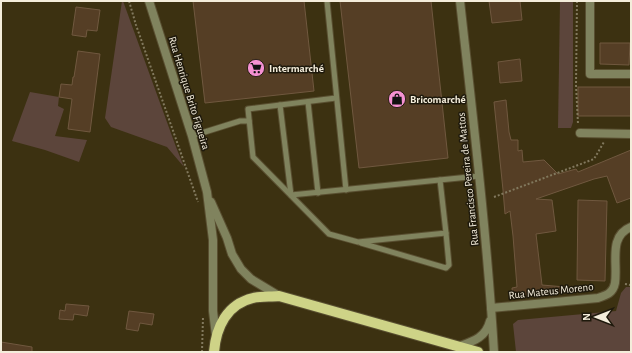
<svg xmlns="http://www.w3.org/2000/svg" width="632" height="353" font-family="'Alegreya Sans',sans-serif">
	<style>
		.green { fill: #5c453b }
		.building { fill: #553e25; stroke: #70583f }
		.lines { fill: none; stroke-linecap: round; stroke-linejoin: round }
		.service-casing { stroke: #594f31; stroke-width: 7 }
		.minor-casing { stroke: #594f31; stroke-width: 10 }
		.primary-casing { stroke: #594f31; stroke-width: 12 }
		.path { stroke: #82795e; stroke-width: 2; stroke-dasharray: 2 2; stroke-linecap: butt }
		.service { stroke: #80835e; stroke-width: 5 }
		.minor { stroke: #80835e; stroke-width: 8 }
		.primary { stroke: #ced387; stroke-width: 10 }
		.labels { text-anchor: middle; dominant-baseline: central; stroke-width: 3; stroke-linejoin: round; paint-order: stroke }
		.poi-label { font-size: 11px; font-weight: bold; fill: #f4eddb; stroke: #1e190c; text-anchor: start }
		.street-label { font-size: 11px; fill: #f4eddb; stroke: #1e190c }
	</style>
	<rect width="100%" height="100%" fill="#3c3111"/>
	<g class="green">
		<path d="M122 1H123L176 147 184 167 167 147 111 127 105 118Z"/>
		<path d="M560 1H573V122L571 128H558Z"/>
		<path d="M30 92 59 97 58 106 64 109 55 136 87 140 79 162 45 150 12 141Z"/>
		<path d="M626 287H631V352H516L513 324 518 320 616 311 621 293Z"/>
	</g>
	<g class="building">
		<path d="M193 1H304L314 91 205 103Z"/>
		<path d="M340 1H431L448 158 359 168Z"/>
		<path d="M489 1H520L522 20 492 23Z"/>
		<path d="M76 7 100 10 97 31 87 30 86 37 72 35Z"/>
		<path d="M600 43H630L629 65 600 64Z"/>
		<path d="M78 51 100 54 90 132 68 129 72 99 59 97 61 84 72 85 73 77H74Z"/>
		<path d="M520 59 522 81 500 83 498 62Z"/>
		<rect x="578" y="87" width="53" height="29"/>
		<path d="M506 100 509 132 511 140H518V151L522 150 523 162 544 160 558 174 576 169 578 172 631 150V198L617 203 607 176 594 179 536 199 552 200 556 231 536 234 542 285 565 287 566 291 513 298 512 288 517 287 513 236 510 211 505 214 503 190 494 102Z"/>
		<path d="M578 200 607 201 605 281 577 280Z"/>
		<path d="M66 304 89 306 87 316 74 314 73 320 59 319 60 310 65 311Z"/>
		<path d="M129 311 154 314 152 325 140 323 138 331 126 329Z"/>
		<path d="M1 342 32 347V352H1Z"/>
	</g>
	<g class="lines">
		<defs>
			<g id="service">
				<path d="M327 1 346 190"/>
				<path d="M336 98 248 109 253 157 329 234 358 242 446 233 440 180"/>
				<path d="M308 102 318 193"/>
				<path d="M280 105 291 195"/>
				<path d="M192 136 240 121H249"/>
				<path d="M291 195 479 176"/>
				<path d="M361 243 446 268 449 265 446 233"/>
			</g>
			<g id="minor">
				<path d="M149 1 192 136 207 192 213 240V311L216 336"/>
				<path d="M460 1C473 118 487 235 494 352"/>
				<path d="M590 1V74H631"/>
				<path d="M580 133 631 134"/>
				<path d="M211 202 227 238 232 254 241 269 251 279 279 296"/>
				<path d="M491 308 598 298C607 295 613 293 615 283 618 263 608 236 631 227"/>
				<path d="M460 346C474 341 486 337 490 321"/>
			</g>
			<path id="primary" d="M214 352C216 327 227 304 253 298 261 296 271 297 279 296L478 352"/>
		</defs>
		<use href="#service" class="service-casing"/>
		<use href="#minor" class="minor-casing"/>
		<use href="#primary" class="primary-casing"/>
		<g class="path">
			<path d="M129 1 136 25 198 202"/>
			<path d="M577 1 576 85 578 124"/>
			<path d="M494 197 594 159 604 142"/>
			<path d="M625 284 631 285"/>
			<path d="M202 352 203 317"/>
		</g>
		<use href="#service" class="service"/>
		<use href="#minor" class="minor"/>
		<use href="#primary" class="primary"/>
	</g>
	<defs>
		<symbol id="supermarket-disc" viewBox="-11 -11 22 22"><circle r="9.5" fill="#f591d2" stroke="#1e190c"/><path d="M-6-5.5h2.5l.6 2H6L4.5 2H-2.5L-4.4-4H-6ZM-1.5 3.2a1.3 1.3 0 1 0 .1 0ZM3 3.2a1.3 1.3 0 1 0 .1 0Z" fill="#111"/></symbol>
		<symbol id="shop-disc" viewBox="-11 -11 22 22"><circle r="9.5" fill="#f591d2" stroke="#1e190c"/><path d="M-5-2.5h2.3a2.7 3.5 0 0 1 5.4 0H5L5.5 6h-11ZM-1.5-2.5h3a1.5 2.3 0 0 0-3 0Z" fill="#111"/></symbol>
	</defs>
	<g fill-rule="evenodd">
		<use href="#supermarket-disc" x="246" y="58" width="20" height="20"/>
		<use href="#shop-disc" x="387" y="89" width="20" height="20"/>
	</g>
	<g class="labels">
		<g class="poi-label">
			<text x="269" y="68">Intermarché</text>
			<text x="410" y="99">Bricomarché</text>
		</g>
		<g class="street-label">
			<text transform="translate(189 93) rotate(73)">Rua Henrique Brito Figueira</text>
			<text transform="translate(468 179) rotate(-96)">Rua Francisco Pereira de Mattos</text>
			<text transform="translate(551 291) rotate(-6)">Rua Mateus Moreno</text>
		</g>
	</g>
	<rect width="632" height="353" fill="none" stroke="#f4eddb" stroke-width="4"/>
	<g transform="translate(596 317) rotate(270)" stroke="#1e190c" stroke-width="3" paint-order="stroke">
	<path d="M0-3L7 15L0 10L-7 15Z" fill="#f4eddb"/>
	<text y="-6" font-size="11" font-weight="bold" text-anchor="middle" fill="#f4eddb">N</text>
	</g>
</svg>
